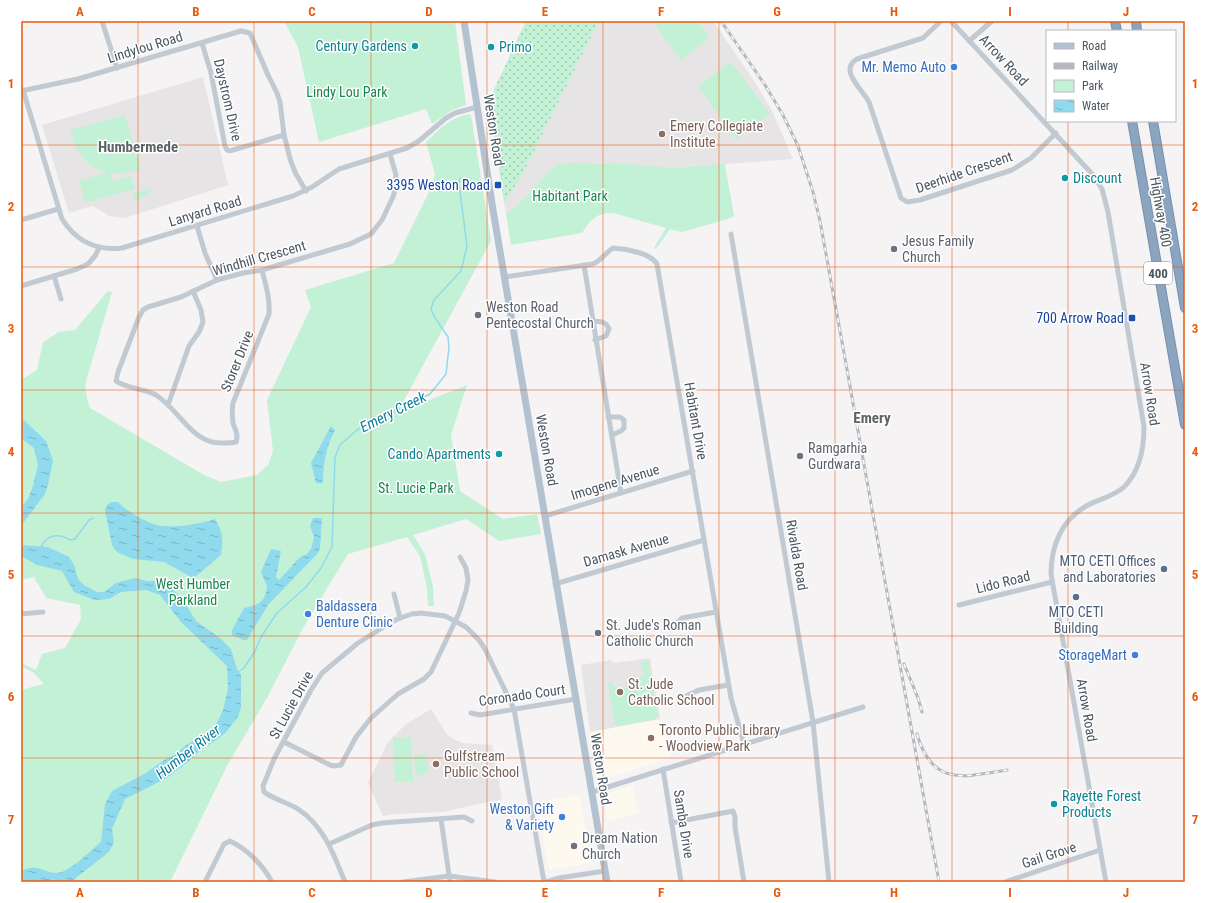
<svg xmlns="http://www.w3.org/2000/svg" width="1206" height="903" font-family="'Roboto Condensed',sans-serif">
	<style>
		.commercial { fill: #fdf9ef }
		.education { fill: #e6e4e5 }
		.grass { fill: url(#grass-dots) }
		.park { fill: #c3f1d5 }
		.water { fill: url(#water-ripples) }
		.lines { fill: none; stroke-linecap: round; stroke-linejoin: round }
		.stream { stroke: #90daee; stroke-width: 1.5 }
		.highway-casing { stroke: #7690ad; stroke-width: 10 }
		.minor { stroke: #c1cad2; stroke-width: 5 }
		.major { stroke: #b3c2d1; stroke-width: 7 }
		.highway { stroke: #8ba5c1; stroke-width: 8 }
		.rail-casing { stroke: #b5b8bd; stroke-width: 3 }
		.rail { stroke: #fff; stroke-width: 1.5; stroke-dasharray: 4.5; stroke-linecap: butt }
		.grid { fill: none; stroke: #e8590c; stroke-width: 1; stroke-opacity: 0.55 }
		.culture-dot { fill: #0f9aa8; stroke: #fff; stroke-width: 1.5 }
		.shop-dot { fill: #3f7fe0; stroke: #fff; stroke-width: 1.5 }
		.education-dot { fill: #8d6e63; stroke: #fff; stroke-width: 1.5 }
		.transit-dot { fill: #1a4fb4; stroke: #fff; stroke-width: 1.5 }
		.worship-dot { fill: #6b7280; stroke: #fff; stroke-width: 1.5 }
		.service-dot { fill: #5c6f8a; stroke: #fff; stroke-width: 1.5 }
		.labels { text-anchor: middle; dominant-baseline: central; stroke-width: 3; stroke-linejoin: round; paint-order: stroke }
		.shield { fill: #fff; stroke: #808990; stroke-width: 1 }
		.shield-label { font-size: 13px; font-weight: bold; fill: #4a5661 }
		.culture-label { font-size: 14px; fill: #0d838f; stroke: #fff; text-anchor: start }
		.street-label { font-size: 14px; fill: #4a5661; stroke: #fff }
		.shop-label { font-size: 14px; fill: #366cbe; stroke: #fff; text-anchor: end }
		.park-label { font-size: 14px; fill: #17864f; stroke: #fff }
		.education-label { font-size: 14px; fill: #785e54; stroke: #fff; text-anchor: start }
		.transit-label { font-size: 14px; fill: #164399; stroke: #fff; text-anchor: end }
		.worship-label { font-size: 14px; fill: #5b616d; stroke: #fff; text-anchor: start }
		.service-label { font-size: 14px; fill: #4e5e75; stroke: #fff; text-anchor: end }
		.neighbourhood-label { font-size: 15px; font-weight: bold; fill: #5f6368; stroke: #fff }
		.water-label { font-size: 15px; font-style: italic; fill: #0c7c9b; stroke: #fff }
		.neatline { fill: none; stroke: #e8590c; stroke-width: 1.5 }
		.grid-label { font-size: 13px; text-anchor: middle; font-weight: bold; fill: #e8590c }
	</style>
	<defs>
		<pattern id="grass-dots" width="8" height="8" patternUnits="userSpaceOnUse"><rect width="8" height="8" fill="#c3f1d5"/><path d="M2 2h.1M6 6h.1" fill="none" stroke="#a0c6b0" stroke-width="1.8" stroke-linecap="round"/></pattern>
		<pattern id="water-ripples" width="26" height="14" patternUnits="userSpaceOnUse"><rect width="26" height="14" fill="#90daee"/><path d="M2 4q2-2 4 0t4 0M15 11q2-2 4 0t4 0" fill="none" stroke="#78b4c4"/></pattern>
	</defs>
	<rect width="100%" height="100%" fill="#f5f3f3"/>
	<g class="commercial">
		<path d="M660 719 671 757 599 781 590 732Z"/>
		<path d="M633 786 638 813 608 822 603 795Z"/>
		<path d="M580 795 592 863 549 870 537 802Z"/>
	</g>
	<g class="education">
		<path d="M599 21H713L749 73 771 109 793 159 672 168 594 163 549 171 517 206 506 214 504 203 522 175Z"/>
		<path d="M203 77 228 185 125 218 109 216 93 206 69 213 42 125Z"/>
		<path d="M650 658 660 719 590 732 581 665 611 660 614 663Z"/>
		<path d="M431 709 448 736 462 743 492 745 502 799 442 812 396 814 383 816 368 783 388 742 406 724Z"/>
	</g>
	<path class="grass" d="M526 21H599L522 175 504 203 489 100Z"/>
	<g class="park">
		<path d="M284 21H455L466 105 452 110 432 124 426 109 319 142 298 47Z"/>
		<path d="M652 21H698L710 37 681 60Z"/>
		<path d="M731 62 770 114 736 139 698 86Z"/>
		<path d="M469 114 471 115 491 241 397 413 467 385 451 435 460 491 503 519 537 514 541 534 499 541 466 519 413 535 425 554 433 587 434 606H428L427 588 420 556 407 537 348 554 303 628 268 696 227 766 170 882H21V690L44 684 34 673 21 666V663L36 670 42 654 65 648 81 619 80 605 46 598 34 577 21 580V377L24 378 37 370 43 342 59 332 75 330 108 291 112 292 85 385 87 398 90 408 204 475 221 482 257 475 268 465 273 451 267 400 311 307 305 290 394 263 430 190 435 174 426 142C441 128 448 119 469 114Z"/>
		<path d="M125 115 141 170 120 173H110L112 181 131 176 135 189 85 203 79 181 107 172C95 171 85 161 78 151 74 145 73 136 70 130Z"/>
		<path d="M569 163 627 164 672 168 725 164 734 216 728 219 682 232 670 229 656 249 654 248 666 228 613 213C597 212 590 220 582 233L511 245 506 214 517 206 549 171 557 165Z"/>
		<path d="M148 188 152 189V192L135 201 132 193 148 190Z"/>
		<path d="M648 660 658 716 653 720 615 726 608 683 613 682 614 686 617 688 636 685 639 686 640 684 638 683 637 678 644 676 641 662Z"/>
		<path d="M411 737 413 782H395L393 738Z"/>
		<path d="M427 754 429 773 416 776 414 755Z"/>
	</g>
	<g class="water">
		<path d="M21 419 25 421 46 441 53 461 48 485 45 494 21 526V507L28 499 33 486 38 465 34 448 21 438Z"/>
		<path d="M331 426 335 430C326 447 323 464 323 483H316L311 463Z"/>
		<path d="M112 502H118C125 510 147 523 157 525 174 529 199 524 215 519 224 535 223 538 221 555L195 577H191L164 562 133 559 119 553 115 550 112 545 105 510 108 504Z"/>
		<path d="M313 518H322L320 549 318 553 268 605 247 640H243L232 635V630L244 608C260 605 265 602 267 586L261 572 271 549 281 551 276 577 279 580 299 558 306 555 311 549 314 537 310 526Z"/>
		<path d="M21 545 48 547 69 557 74 565 78 579 84 585 97 592H104L116 583 135 578 147 581H157L169 585 183 600 196 621 221 639 231 649 237 669 241 675V708L238 717 226 732 219 738 198 752 190 760 167 778 125 799 112 829 114 842 109 852 72 881 39 882 37 880 34 882H21V873L23 870C41 864 40 872 56 873 68 874 91 850 101 842L105 804 112 791 146 773 164 760 176 754 185 746 212 729 218 721 223 710 228 689 227 666 181 622 160 595 146 590 121 592 109 599 94 600 74 592 62 571 37 565 21 556Z"/>
	</g>
	<g class="lines">
		<g class="stream">
			<path d="M41 547C47 534 59 533 70 540L75 539 89 520 93 518"/>
			<path d="M237 673 244 668 255 651 261 637 277 613 306 587 321 568 332 547 335 457 340 445 357 430 430 394 446 374 449 347 448 337 434 316 431 309 434 300 461 271 467 246 459 184 460 178"/>
		</g>
		<defs>
			<g id="highway">
				<path d="M1115 21 1117 31"/>
				<path d="M1136 21 1137 31"/>
				<path d="M1132 121 1185 425"/>
				<path d="M1153 121 1185 308"/>
			</g>
		</defs>
		<use href="#highway" class="highway-casing"/>
		<g class="minor">
			<path d="M102 21 117 68"/>
			<path d="M941 21 923 38 857 59C838 70 863 90 869 102L901 198 907 202 920 200 1012 170 1031 158 1056 133"/>
			<path d="M951 21 1093 175 1102 189 1108 212 1144 427C1144 449 1140 471 1124 487 1114 496 1100 499 1088 505 1062 519 1051 545 1051 574L1106 882"/>
			<path d="M969 41 992 21"/>
			<path d="M202 43 211 73 225 146 227 150 230 151 233 150 284 135"/>
			<path d="M23 90 62 219C76 241 96 251 122 248L293 196 312 187 339 169 407 148 419 141 446 118 455 113 477 107"/>
			<path d="M21 91 78 79 241 31 250 33 268 75 277 93 280 102 284 135 291 162 296 174 306 191"/>
			<path d="M21 220 58 209"/>
			<path d="M197 226 205 253 217 280"/>
			<path d="M731 234 813 722 829 882"/>
			<path d="M584 265 621 493"/>
			<path d="M262 270C266 286 270 298 269 314L233 403C232 409 232 416 233 423 235 429 239 435 236 442 232 443 229 443 224 443 192 445 180 410 156 395 145 389 125 388 116 381L118 372 139 317 143 310 148 307 181 297 217 280 243 273 262 270 350 244 371 234 382 220 393 197 395 190 396 175 390 154"/>
			<path d="M54 276 61 299"/>
			<path d="M504 277 593 264C602 260 605 253 613 248 626 249 651 253 657 264L731 698 744 744"/>
			<path d="M21 286 77 269 88 264 95 256 99 248"/>
			<path d="M592 322C600 321 606 321 609 329L606 336 595 340"/>
			<path d="M168 405 189 346 199 332 203 322 201 310 193 291"/>
			<path d="M608 417H620L624 420V428L621 431 612 435"/>
			<path d="M545 516 693 471"/>
			<path d="M555 584 704 540"/>
			<path d="M394 594 400 618"/>
			<path d="M959 605 1052 582"/>
			<path d="M21 614 43 612"/>
			<path d="M678 629V622L682 618 716 612"/>
			<path d="M686 696 699 690 728 685"/>
			<path d="M471 713 480 715 576 699"/>
			<path d="M284 742 330 765 334 766 341 765 356 737 371 718 398 694 424 679 431 672 459 613 466 591 468 580 466 568 460 557"/>
			<path d="M663 769 681 882"/>
			<path d="M592 792 863 707"/>
			<path d="M441 819 450 882"/>
			<path d="M671 823 733 811 735 817V827L744 882"/>
			<path d="M329 844 372 825 382 823 464 817 472 821"/>
			<path d="M205 882 224 844 230 841C247 849 263 865 272 882"/>
			<path d="M345 882C334 855 324 826 298 809 288 803 277 800 267 794L264 792 263 786 274 759 311 690 322 673 358 643 390 623 400 618 412 614 421 613 445 616 466 627 479 640 485 649 514 709 544 882"/>
			<path d="M403 882 449 876 495 882"/>
			<path d="M546 882 559 878 605 871"/>
			<path d="M1005 882 1100 850"/>
		</g>
		<path class="major" d="M464 21 493 210 607 882"/>
		<use href="#highway" class="highway"/>
		<defs>
			<g id="rail">
				<path d="M721 21 765 85 783 115 798 146 813 192 820 221 846 364 939 882"/>
				<path d="M904 664 918 698 922 712"/>
				<path d="M917 734C932 787 964 777 1007 770"/>
			</g>
		</defs>
		<use href="#rail" class="rail-casing"/>
		<use href="#rail" class="rail"/>
	</g>
	<path class="grid" d="M138 21V882M254 21V882M371 21V882M487 21V882M603 21V882M719 21V882M835 21V882M952 21V882M1068 21V31M1068 121V882M21 145H1185M21 267H1185M21 390H1185M21 513H1185M21 636H1185M21 758H1185"/>
	<g class="culture-dot">
		<circle cx="415" cy="46" r="4"/>
		<circle cx="491" cy="47" r="4"/>
		<circle cx="1065" cy="178" r="4"/>
		<circle cx="499" cy="454" r="4"/>
		<circle cx="1054" cy="804" r="4"/>
	</g>
	<g class="shop-dot">
		<circle cx="954" cy="67" r="4"/>
		<circle cx="308" cy="614" r="4"/>
		<circle cx="1135" cy="655" r="4"/>
		<circle cx="562" cy="817" r="4"/>
	</g>
	<g class="education-dot">
		<circle cx="662" cy="134" r="4"/>
		<circle cx="620" cy="692" r="4"/>
		<circle cx="651" cy="738" r="4"/>
		<circle cx="436" cy="764" r="4"/>
	</g>
	<g class="transit-dot">
		<rect x="494" y="181" width="8" height="8" rx="2"/>
		<rect x="1128" y="314" width="8" height="8" rx="2"/>
	</g>
	<g class="worship-dot">
		<circle cx="894" cy="249" r="4"/>
		<circle cx="478" cy="315" r="4"/>
		<circle cx="800" cy="456" r="4"/>
		<circle cx="598" cy="633" r="4"/>
		<circle cx="574" cy="846" r="4"/>
	</g>
	<g class="service-dot">
		<circle cx="1164" cy="569" r="4"/>
		<circle cx="1076" cy="597" r="4"/>
	</g>
	<g class="labels">
		<rect class="shield" x="1144" y="262" width="28" height="22" rx="3"/>
		<g class="shield-label">
			<text x="1158" y="273">400</text>
		</g>
		<g class="culture-label">
			<text x="407" y="46" text-anchor="end">Century Gardens</text>
			<text x="499" y="47">Primo</text>
			<text x="1073" y="178">Discount</text>
			<text x="491" y="454" text-anchor="end">Cando Apartments</text>
			<text x="1062" y="796">Rayette Forest<tspan x="1062" dy="16">Products</tspan></text>
		</g>
		<g class="street-label">
			<text transform="translate(145 47) rotate(-17)">Lindylou Road</text>
			<text transform="translate(1004 60) rotate(47)">Arrow Road</text>
			<text transform="translate(228 100) rotate(77)">Daystrom Drive</text>
			<text transform="translate(494 130) rotate(81)">Weston Road</text>
			<text transform="translate(964 172) rotate(-19)">Deerhide Crescent</text>
			<text transform="translate(205 211) rotate(-17)">Lanyard Road</text>
			<text transform="translate(1161 212) rotate(80)">Highway 400</text>
			<text transform="translate(259 258) rotate(-16)">Windhill Crescent</text>
			<text transform="translate(237 361) rotate(-68)">Storer Drive</text>
			<text transform="translate(1150 394) rotate(81)">Arrow Road</text>
			<text transform="translate(696 421) rotate(80)">Habitant Drive</text>
			<text transform="translate(547 450) rotate(80)">Weston Road</text>
			<text transform="translate(615 482) rotate(-17)">Imogene Avenue</text>
			<text transform="translate(626 550) rotate(-16)">Damask Avenue</text>
			<text transform="translate(797 555) rotate(80)">Rivalda Road</text>
			<text transform="translate(1003 582) rotate(-14)">Lido Road</text>
			<text transform="translate(522 695) rotate(-8)">Coronado Court</text>
			<text transform="translate(291 705) rotate(-61)">St Lucie Drive</text>
			<text transform="translate(1087 710) rotate(80)">Arrow Road</text>
			<text transform="translate(601 769) rotate(81)">Weston Road</text>
			<text transform="translate(684 824) rotate(81)">Samba Drive</text>
			<text transform="translate(1049 855) rotate(-18)">Gail Grove</text>
		</g>
		<g class="shop-label">
			<text x="946" y="67">Mr. Memo Auto</text>
			<text x="316" y="606" text-anchor="start">Baldassera<tspan x="316" dy="16">Denture Clinic</tspan></text>
			<text x="1127" y="655">StorageMart</text>
			<text x="554" y="809">Weston Gift<tspan x="554" dy="16">&amp; Variety</tspan></text>
		</g>
		<g class="park-label">
			<text x="347" y="92">Lindy Lou Park</text>
			<text x="570" y="196">Habitant Park</text>
			<text x="416" y="488">St. Lucie Park</text>
			<text x="193" y="584">West Humber<tspan x="193" dy="16">Parkland</tspan></text>
		</g>
		<g class="education-label">
			<text x="670" y="126">Emery Collegiate<tspan x="670" dy="16">Institute</tspan></text>
			<text x="628" y="684">St. Jude<tspan x="628" dy="16">Catholic School</tspan></text>
			<text x="659" y="730">Toronto Public Library<tspan x="659" dy="16">- Woodview Park</tspan></text>
			<text x="444" y="756">Gulfstream<tspan x="444" dy="16">Public School</tspan></text>
		</g>
		<g class="transit-label">
			<text x="490" y="185">3395 Weston Road</text>
			<text x="1124" y="318">700 Arrow Road</text>
		</g>
		<g class="worship-label">
			<text x="902" y="241">Jesus Family<tspan x="902" dy="16">Church</tspan></text>
			<text x="486" y="307">Weston Road<tspan x="486" dy="16">Pentecostal Church</tspan></text>
			<text x="808" y="448">Ramgarhia<tspan x="808" dy="16">Gurdwara</tspan></text>
			<text x="606" y="625">St. Jude's Roman<tspan x="606" dy="16">Catholic Church</tspan></text>
			<text x="582" y="838">Dream Nation<tspan x="582" dy="16">Church</tspan></text>
		</g>
		<g class="service-label">
			<text x="1156" y="561">MTO CETI Offices<tspan x="1156" dy="16">and Laboratories</tspan></text>
			<text x="1076" y="612" text-anchor="middle">MTO CETI<tspan x="1076" dy="16">Building</tspan></text>
		</g>
		<g class="neighbourhood-label">
			<text x="138" y="147">Humbermede</text>
			<text x="872" y="418">Emery</text>
		</g>
		<g class="water-label">
			<text transform="translate(393 412) rotate(-27)">Emery Creek</text>
			<text transform="translate(188 752) rotate(-38)">Humber River</text>
		</g>
	</g>
	<rect width="1206" height="903" fill="none" stroke="#ffffff" stroke-width="44"/>
	<rect x="1046" y="30" width="130" height="92" fill="#ffffff" stroke="#b7bbc0"/>
	<rect x="1054" y="43" width="20" height="6" fill="#b3c2d1" stroke="#b7bbc0"/>
	<text x="1082" y="50" font-size="12" fill="#4a5661">Road</text>
	<rect x="1054" y="63" width="20" height="6" fill="#b5b8bd" stroke="#b7bbc0"/>
	<text x="1082" y="70" font-size="12" fill="#4a5661">Railway</text>
	<rect x="1054" y="80" width="20" height="12" fill="#c3f1d5" stroke="#b7bbc0"/>
	<text x="1082" y="90" font-size="12" fill="#4a5661">Park</text>
	<rect x="1054" y="100" width="20" height="12" fill="url(#water-ripples)" stroke="#b7bbc0"/>
	<text x="1082" y="110" font-size="12" fill="#4a5661">Water</text>
	<rect x="22" y="22" width="1162" height="859" class="neatline"/>
	<g class="grid-label">
		<text x="80" y="16">A</text>
		<text x="196" y="16">B</text>
		<text x="312" y="16">C</text>
		<text x="429" y="16">D</text>
		<text x="545" y="16">E</text>
		<text x="661" y="16">F</text>
		<text x="777" y="16">G</text>
		<text x="894" y="16">H</text>
		<text x="1010" y="16">I</text>
		<text x="1126" y="16">J</text>
		<text x="11" y="88">1</text>
		<text x="1195" y="88">1</text>
		<text x="11" y="211">2</text>
		<text x="1195" y="211">2</text>
		<text x="11" y="333">3</text>
		<text x="1195" y="333">3</text>
		<text x="11" y="456">4</text>
		<text x="1195" y="456">4</text>
		<text x="11" y="579">5</text>
		<text x="1195" y="579">5</text>
		<text x="11" y="701">6</text>
		<text x="1195" y="701">6</text>
		<text x="11" y="824">7</text>
		<text x="1195" y="824">7</text>
		<text x="80" y="897">A</text>
		<text x="196" y="897">B</text>
		<text x="312" y="897">C</text>
		<text x="429" y="897">D</text>
		<text x="545" y="897">E</text>
		<text x="661" y="897">F</text>
		<text x="777" y="897">G</text>
		<text x="894" y="897">H</text>
		<text x="1010" y="897">I</text>
		<text x="1126" y="897">J</text>
	</g>
</svg>
